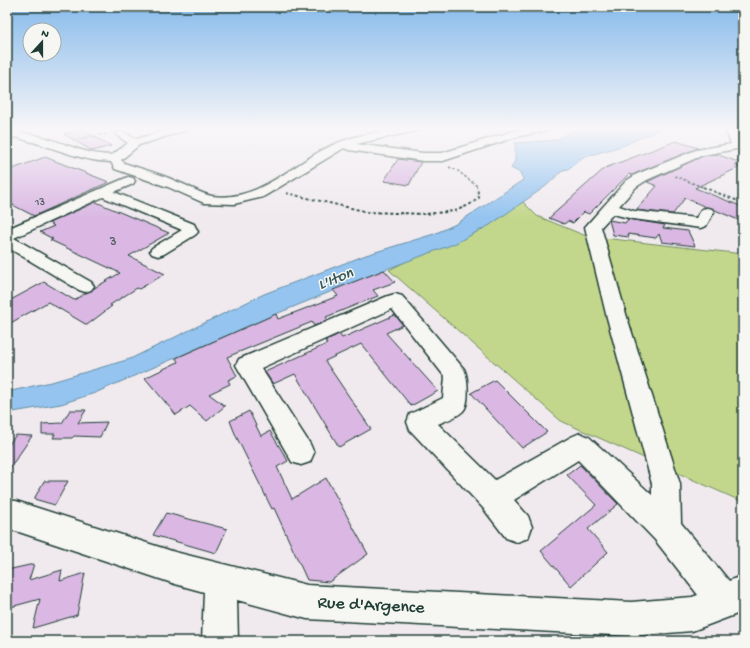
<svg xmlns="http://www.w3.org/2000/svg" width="750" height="648" font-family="'Gochi Hand',sans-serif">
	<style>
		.green { fill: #c3d78c; stroke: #718a60 }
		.water { fill: #94c4ef; stroke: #658ea4 }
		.building { fill: #dab8e3; stroke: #1f3d34 }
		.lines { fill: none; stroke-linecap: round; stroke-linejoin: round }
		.minor-casing { stroke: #1f3d34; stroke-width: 3 }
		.path-far1 { stroke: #1f3d34; stroke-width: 1.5; stroke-dasharray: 2.5 2; stroke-linecap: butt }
		.path { stroke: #1f3d34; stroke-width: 2; stroke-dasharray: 3 2.5; stroke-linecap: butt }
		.minor { fill: #f6f6f2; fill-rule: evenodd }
		.labels { text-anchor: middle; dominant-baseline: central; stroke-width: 3; stroke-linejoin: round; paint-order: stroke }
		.far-number-label { font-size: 11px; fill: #4e5c60 }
		.number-label { font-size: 13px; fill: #4e5c60 }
		.water-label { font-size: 16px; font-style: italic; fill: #365859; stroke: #f6f6f2 }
		.near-street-label { font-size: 18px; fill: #1f3d34; stroke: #f6f6f2 }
	</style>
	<rect width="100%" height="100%" fill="#f0eaef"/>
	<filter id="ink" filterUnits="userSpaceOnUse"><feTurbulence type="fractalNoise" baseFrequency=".025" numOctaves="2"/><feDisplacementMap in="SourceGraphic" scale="8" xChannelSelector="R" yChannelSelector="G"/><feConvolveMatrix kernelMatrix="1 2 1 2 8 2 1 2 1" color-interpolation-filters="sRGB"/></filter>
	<g filter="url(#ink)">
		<path class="green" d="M523 202 537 216 586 236 743 254V502L561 421 389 270Z"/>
		<path class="water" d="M578 128H662L625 145 584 157 568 169 563 170 546 186 490 225 454 244 384 270 276 314 95 393 61 404 7 413V392L55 381 130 359 264 294 366 255 434 234 456 224 523 180V178L520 175 522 174 511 168 515 161V143L555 140Z"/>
		<g class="building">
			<path d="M81 129 111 146 92 151 64 134Z"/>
			<path d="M676 141 698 148 632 175 629 174 589 214 584 212 573 223 568 221 564 224 549 218 605 168Z"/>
			<path d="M716 154 741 163 735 165 740 167 695 188 743 207V222L715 210 712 208 706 207 685 198 673 214 636 210 657 186 647 182 703 156Z"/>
			<path d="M45 157 109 182 34 216 7 202V171Z"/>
			<path d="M398 159 421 162 409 185 384 181Z"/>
			<path d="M96 202 169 233 129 256 165 274 139 289 137 288 110 305 112 306 87 325 48 302 7 325V302L44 282 74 300 120 273 50 240 53 239 40 232 54 226 49 223Z"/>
			<path d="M628 219 665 225 663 228 688 231 695 246 662 242 659 234 656 238 628 234 629 237 613 235 609 220 625 223Z"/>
			<path d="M384 270 395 282 373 290 378 296 326 317 328 320 314 326 312 322 227 357 237 376 228 380 230 384 209 394 225 406 207 421 190 406 176 415 145 378 178 362 176 358 276 314 278 319 338 296 333 290Z"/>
			<path d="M395 315 403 325 386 333 438 391 411 406 361 344 325 361 371 429 339 447 295 374 273 384 265 372 327 344 325 341 339 334 342 338Z"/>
			<path d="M495 380 547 432 522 448 471 393Z"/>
			<path d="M70 410H86L78 423 107 422 100 437 74 436 72 438H53L55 434H42V424L62 423Z"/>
			<path d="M249 411 261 436 270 431 288 461 277 467 292 499 326 478 368 554 329 582 307 580 274 508 272 509 236 436 230 421Z"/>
			<path d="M16 435 32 436 7 472V447Z"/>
			<path d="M580 465 618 504 588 529 608 552 571 586 541 551 596 505 567 475Z"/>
			<path d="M44 481H68L55 505 34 499Z"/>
			<path d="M166 513 227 529 216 553 153 535Z"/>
			<path d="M34 564 29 580 62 570 60 581 85 573 77 615 33 628 40 599 7 608V570Z"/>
		</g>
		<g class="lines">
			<defs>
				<g id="minor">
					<path d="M174 128H188L187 130 139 145 121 160 124 163C142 169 161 174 178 182 189 186 201 194 212 196 259 203 295 161 335 144 356 134 398 128 421 128L420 130 356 144 423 153H442L514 131 530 128H550L549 130 516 137 443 161H423L349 150 344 148 263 197 234 204 204 203 168 187 115 169 111 162C75 161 43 141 7 136V130C20 132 34 134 46 138 69 145 88 155 112 155L128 143 115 134 116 132H124L136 139Z"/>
					<path d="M731 128H743V130L737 132 743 145 742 148 703 155 647 180 636 187 619 206 634 211 696 218 702 209 707 208 712 209 714 212 706 226 701 228 633 219 613 214 601 227 626 314 680 484 681 523 729 581 743 575V610L737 614 692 631 631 636 307 619 237 600 238 641H202L204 592 175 584 16 531 7 530V500L16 501 175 552 307 585 631 602 692 597 698 595 655 540 578 460 514 500 528 516 532 527 528 538 517 542 506 538 483 508 410 430 407 422 410 414 443 398 445 377 392 309 261 368 310 444 314 453 310 462 301 465 292 462 236 365 239 359 388 296 395 294 402 296 464 369C468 376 470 405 463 411 457 417 445 421 438 424L495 480 571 437 580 433 589 437 652 495V484L606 314 585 227 626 181 637 174 696 150 731 144 726 131Z"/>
					<path d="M128 177 133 178 135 181 133 184 114 192 194 224 198 232 195 235 164 254 158 256 152 254 150 251 152 248 182 230 103 197 14 238 91 282 94 286 91 290 85 292 79 290 7 247V229Z"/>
				</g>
			</defs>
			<use href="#minor" class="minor-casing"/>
			<g class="path-far1">
				<path d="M77 139 107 134"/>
				<path d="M449 167 458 171 477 186V188"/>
				<path d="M675 176 705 188"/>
			</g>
			<g class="path">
				<path d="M703 187 743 203"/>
				<path d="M286 193 368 212 426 214 455 211 469 205 479 198 477 187"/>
			</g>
			<use href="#minor" class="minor"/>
		</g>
	</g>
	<linearGradient id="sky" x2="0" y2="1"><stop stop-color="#86baeb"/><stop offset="0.59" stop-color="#f8f6f8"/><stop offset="1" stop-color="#f8f6f8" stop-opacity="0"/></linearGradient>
	<rect width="750" height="218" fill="url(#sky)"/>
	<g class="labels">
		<g class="far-number-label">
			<text x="40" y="203">13</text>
		</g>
		<g class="number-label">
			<text x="113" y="242">3</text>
		</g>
		<g class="water-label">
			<text transform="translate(336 280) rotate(-22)">L'Iton</text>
		</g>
		<g class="near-street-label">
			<text transform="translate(371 606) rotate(3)">Rue d'Argence</text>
		</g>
	</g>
	<rect width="750" height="648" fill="none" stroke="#f6f6f2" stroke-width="24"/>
	<rect x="12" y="12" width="726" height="624" fill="none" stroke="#1f3d34" stroke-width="1.5" filter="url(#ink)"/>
	<g transform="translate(42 42) rotate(21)"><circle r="19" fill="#f6f6f2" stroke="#a0aca6"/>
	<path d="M0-3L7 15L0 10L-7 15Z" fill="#1f3d34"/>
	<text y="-6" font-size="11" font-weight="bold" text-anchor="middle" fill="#1f3d34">N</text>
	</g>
</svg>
